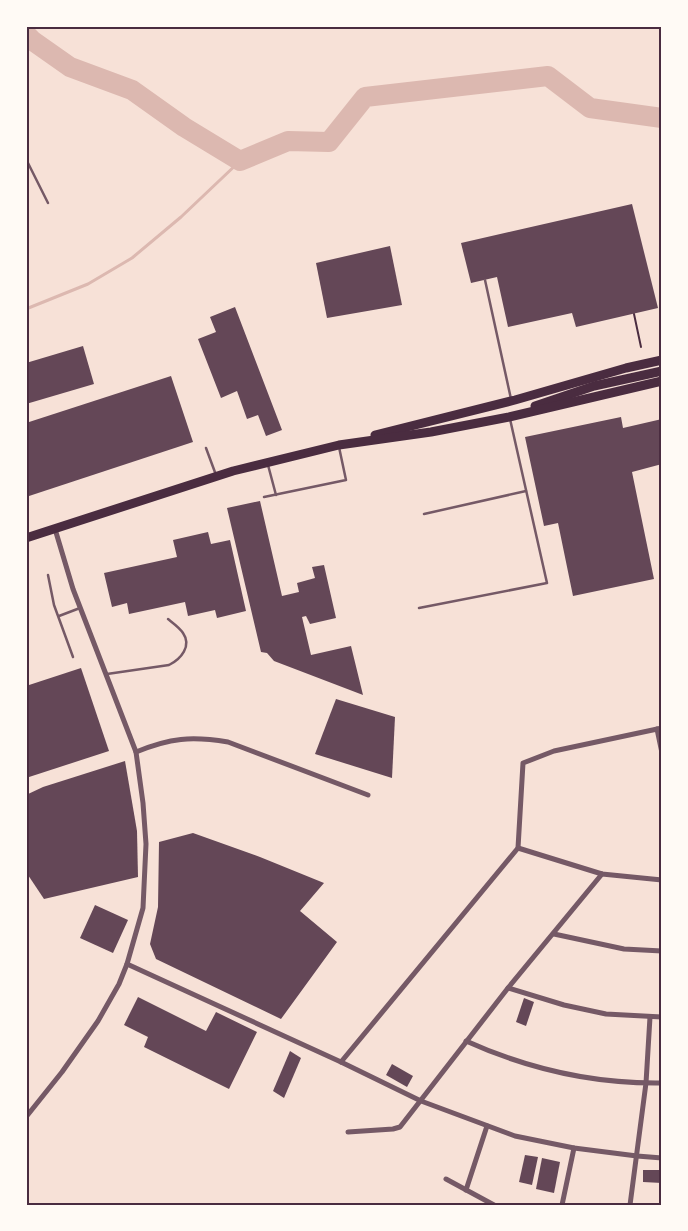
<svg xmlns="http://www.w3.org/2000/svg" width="688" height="1231" font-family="Roboto,sans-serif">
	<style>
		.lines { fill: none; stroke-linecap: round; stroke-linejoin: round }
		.stream { stroke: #dcb8b0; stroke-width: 3 }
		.river { stroke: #dcb8b0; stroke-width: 20 }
		.building { fill: #644757 }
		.path { stroke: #4a2c40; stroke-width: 2 }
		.service { stroke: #755966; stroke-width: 2.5 }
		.minor { stroke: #755966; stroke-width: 5 }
		.primary { stroke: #4a2c40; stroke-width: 9 }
		.neatline { fill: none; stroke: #4a2c40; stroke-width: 2 }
	</style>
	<rect width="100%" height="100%" fill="#f7e1d7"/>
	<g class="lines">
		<path class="stream" d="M26 309 88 284 132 258 181 217 240 161"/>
		<path class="river" d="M26 34 33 41 70 67 132 90 184 127 240 161 288 141 329 142 365 97 548 76 590 108 662 118"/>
	</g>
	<g class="building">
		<path d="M632 204 658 308 576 327 572 313 508 327 497 277 471 283 461 243Z"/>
		<path d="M390 246 402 305 327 318 316 263Z"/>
		<path d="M235 307 282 430 266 436 258 415 247 419 237 391 221 398 198 339 216 332 210 317Z"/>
		<path d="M83 346 94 384 26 404V363Z"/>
		<path d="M171 376 193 442 26 497V423Z"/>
		<path d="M621 417 623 428 662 419V464L632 472 654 579 573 596 558 523 544 526 525 437Z"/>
		<path d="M260 501 282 596 299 592 297 583 315 578 312 567 324 565 336 618 310 624 306 616 302 617 311 655 351 646 363 695 274 661 267 653 261 652 227 508Z"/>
		<path d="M208 532 211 544 230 540 246 611 217 618 215 610 188 616 185 602 129 614 127 603 112 607 104 573 177 557 173 540Z"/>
		<path d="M81 668 109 751 26 778V686Z"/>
		<path d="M336 699 395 717 392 778 315 754Z"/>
		<path d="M125 761 137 831 138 877 44 899 26 872V795L43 787Z"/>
		<path d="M193 833 260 857 324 883 300 911 337 942 281 1019 156 959 150 944 158 907 159 842Z"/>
		<path d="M95 905 128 920 113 953 80 938Z"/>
		<path d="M138 997 206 1031 216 1012 257 1032 229 1089 144 1047 148 1037 124 1025Z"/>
		<path d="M524 998 534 1002 526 1026 516 1022Z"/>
		<path d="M290 1051 301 1058 284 1098 273 1091Z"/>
		<path d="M392 1064 413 1076 407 1087 386 1075Z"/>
		<path d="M525 1155 538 1157 532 1185 519 1182Z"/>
		<path d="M542 1158 560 1162 554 1193 536 1189Z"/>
		<path d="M643 1170H662V1183L643 1182Z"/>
	</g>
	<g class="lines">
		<path class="path" d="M634 314 641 347"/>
		<g class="service">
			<path d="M26 159 48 203"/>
			<path d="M485 280 511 399"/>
			<path d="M206 448 216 475"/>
			<path d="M268 465 276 495"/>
			<path d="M264 497 346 480 339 447"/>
			<path d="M424 514 526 491"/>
			<path d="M48 575 54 605 73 657"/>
			<path d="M419 608 547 583 510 419"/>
			<path d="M59 616 80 608"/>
			<path d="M107 674 169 665C181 659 192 646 183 633 180 628 173 623 168 619"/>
		</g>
		<g class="minor">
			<path d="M657 729 662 753"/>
			<path d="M136 752C170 738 191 736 228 742L368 795"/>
			<path d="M518 848 602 874 662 880"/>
			<path d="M554 934 624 949 662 951"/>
			<path d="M127 964 341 1062 421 1101 515 1136 574 1148 637 1156 662 1158"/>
			<path d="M508 988 564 1005 606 1014 662 1017"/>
			<path d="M466 1041C528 1069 594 1084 662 1083"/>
			<path d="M341 1062 518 848 523 763 554 751 662 728"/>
			<path d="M26 1117 62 1072 98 1021 119 984 127 964 143 908 146 844 143 803 136 752 73 589 55 529"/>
			<path d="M348 1132 393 1129 400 1127 508 988 602 874"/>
			<path d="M446 1179 494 1205"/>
			<path d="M466 1190 487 1126"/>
			<path d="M562 1205 574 1148"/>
			<path d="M630 1205 646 1083 650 1017"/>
		</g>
		<g class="primary">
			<path d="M535 406 594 386 662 371"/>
			<path d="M375 435 515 400 626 368 662 360"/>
			<path d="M26 538 233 471 339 445 431 432 509 417 662 381"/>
		</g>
	</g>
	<rect width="688" height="1231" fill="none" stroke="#fffaf5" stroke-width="55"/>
	<rect x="28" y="28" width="632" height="1176" class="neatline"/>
</svg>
